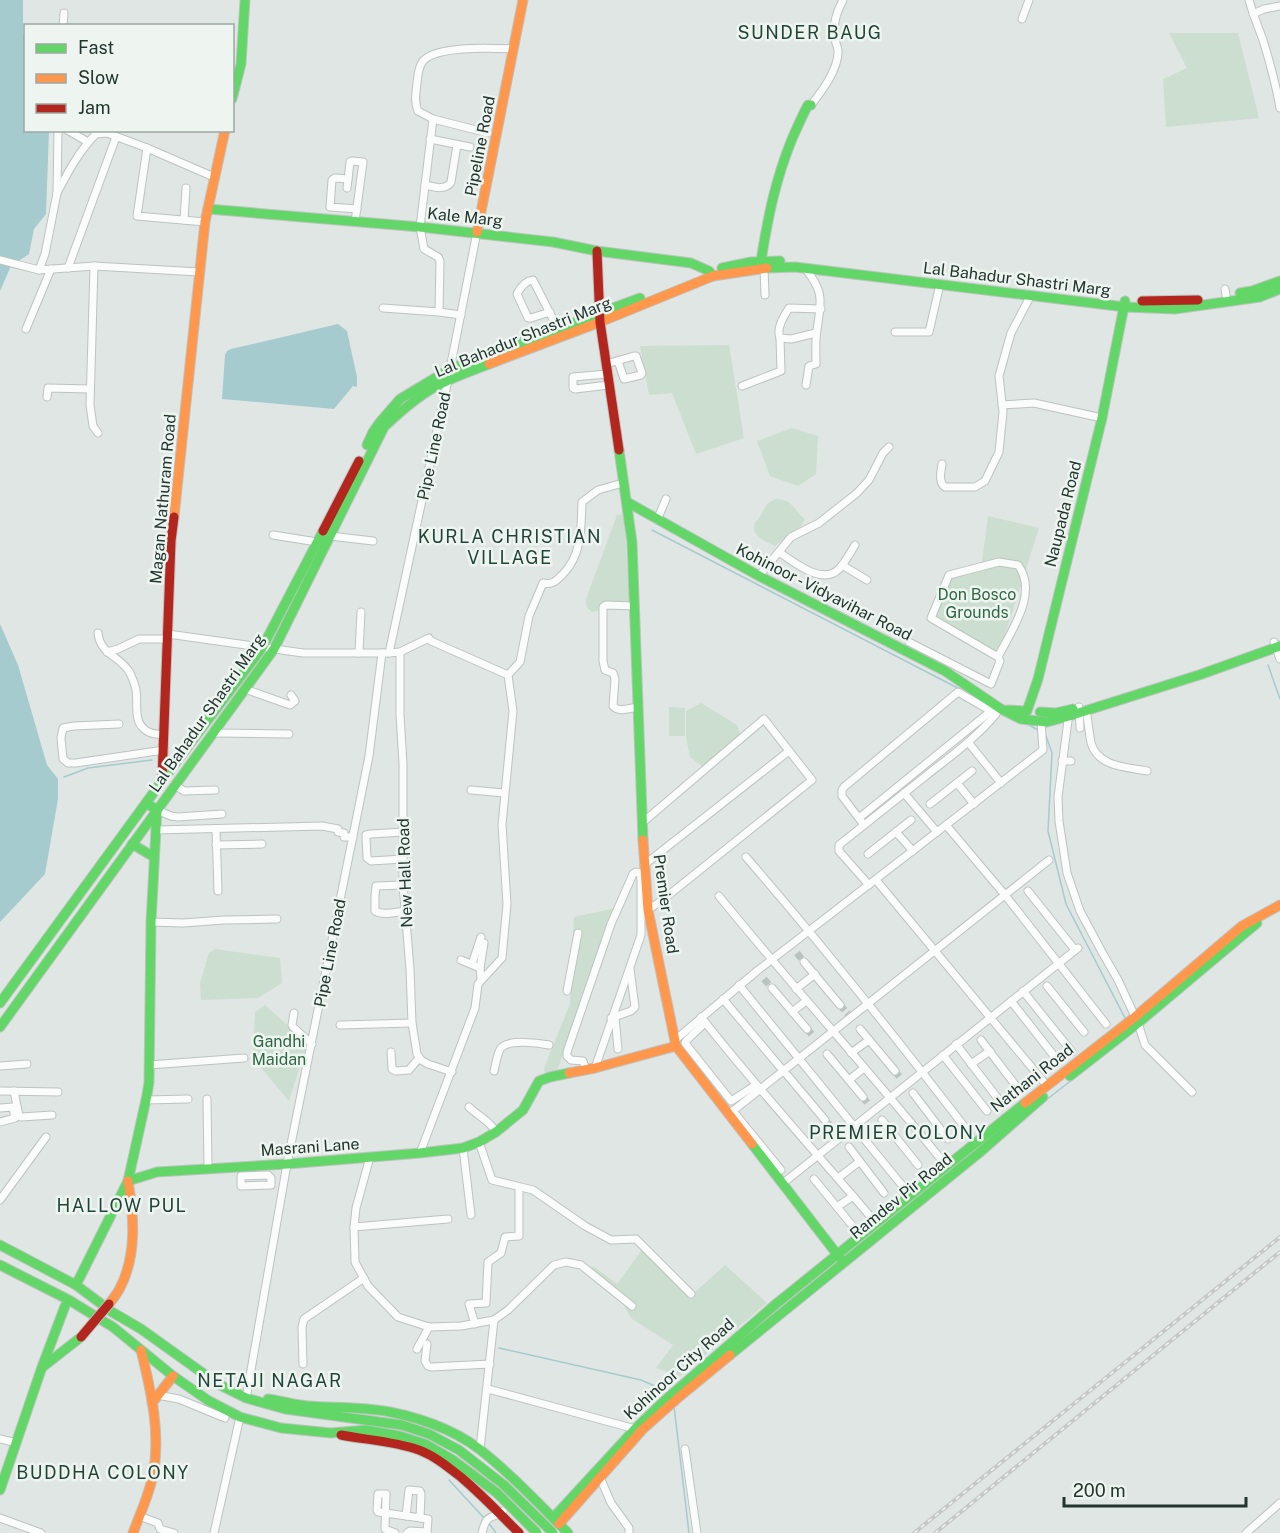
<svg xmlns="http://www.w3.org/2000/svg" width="1280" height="1533" font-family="'Public Sans',sans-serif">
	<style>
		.green { fill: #cbded0 }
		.water { fill: #a5cbcf }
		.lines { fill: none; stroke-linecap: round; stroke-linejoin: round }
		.stream { stroke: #a5cbcf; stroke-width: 1.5 }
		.street-tunnel { stroke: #bac3bf; stroke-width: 7; stroke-dasharray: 7 3.5; stroke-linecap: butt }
		.street-casing { stroke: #bdc3c0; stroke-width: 9 }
		.fast-casing { stroke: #bdc3c0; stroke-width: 11 }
		.slow-casing { stroke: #bdc3c0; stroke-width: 11 }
		.jam-casing { stroke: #bdc3c0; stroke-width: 11 }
		.street { stroke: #fafbfb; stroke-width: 7 }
		.fast { stroke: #63d668; stroke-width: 9 }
		.slow { stroke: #ff974d; stroke-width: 9 }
		.jam { stroke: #b3261e; stroke-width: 9 }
		.rail-casing { stroke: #c6c8c8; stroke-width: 4 }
		.rail { stroke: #eef5f1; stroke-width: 1.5; stroke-dasharray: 4.5; stroke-linecap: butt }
		.fast-bridge-casing { stroke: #bdc3c0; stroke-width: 11; stroke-linecap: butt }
		.jam-bridge-casing { stroke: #bdc3c0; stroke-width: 11; stroke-linecap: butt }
		.fast-bridge { stroke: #63d668; stroke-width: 9 }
		.jam-bridge { stroke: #b3261e; stroke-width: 9 }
		.labels { text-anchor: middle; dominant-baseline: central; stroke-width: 5; stroke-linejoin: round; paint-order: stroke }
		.street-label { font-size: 16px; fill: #22352f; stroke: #eef5f1 }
		.park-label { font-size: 16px; fill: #316744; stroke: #eef5f1 }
		.neighbourhood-label { font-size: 18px; letter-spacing: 1.5px; fill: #21443a; stroke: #eef5f1 }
	</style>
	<rect width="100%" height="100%" fill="#e0e6e3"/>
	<g class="green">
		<path d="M1169 33H1238L1259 118 1166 127 1163 79 1187 68Z"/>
		<path d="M729 345 744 438 696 454 672 393 649 395 640 346Z"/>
		<path d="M792 428 818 436 816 474 798 486 770 476 757 441Z"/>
		<path d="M776 499C794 499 794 512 805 519L801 526 775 546C768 542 752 537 754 526 755 521 760 518 762 513 766 505 768 502 776 499Z"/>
		<path d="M624 514 630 607H611L592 612 586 606V599L617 515Z"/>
		<path d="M988 516 1039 528 998 657 931 618 949 575 982 562Z"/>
		<path d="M701 703 737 725 741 736 702 766 690 757 686 737V711Z"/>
		<path d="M669 707 685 708V736H669Z"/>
		<path d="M616 908 557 1071 550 1075 545 1073 544 1068 570 1004 574 917Z"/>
		<path d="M215 949 280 958 282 983 258 998 201 1000 200 983 209 953Z"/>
		<path d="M265 1005 296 1033 309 1038 289 1101 253 1058 255 1012Z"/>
		<path d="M642 1250 693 1294 725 1265 767 1303 680 1376 656 1368 673 1345 632 1319 618 1296 589 1271 593 1266 617 1284Z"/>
	</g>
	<g class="water">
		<path d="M0 0H23V34H26V130L49 131 46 214 34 229 29 254 11 266 0 291Z"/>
		<path d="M338 324 347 331 357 377V387L353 386 334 409 222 399 225 355 227 351 231 349Z"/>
		<path d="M0 624 18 665 47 765 58 779V799L45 874 0 922Z"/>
	</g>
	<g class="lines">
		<g class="stream">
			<path d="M652 530 979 699"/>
			<path d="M1268 665 1280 699"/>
			<path d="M1029 725 1038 730"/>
			<path d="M1046 736 1052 753 1048 831 1066 904 1126 1020"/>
			<path d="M64 777 88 768 152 760"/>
			<path d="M1145 1023 1171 1001"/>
			<path d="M1041 1104 1073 1079"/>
			<path d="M499 1348 641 1380 662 1389 668 1394"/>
			<path d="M674 1406 689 1533"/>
			<path d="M449 1480 485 1519"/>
			<path d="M488 1522 496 1533"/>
		</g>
		<g class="street-tunnel">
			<path d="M797 953 804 962"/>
			<path d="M764 979 772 988"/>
			<path d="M840 1005 848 1014"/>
			<path d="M807 1029 814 1037"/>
			<path d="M895 1071 901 1079"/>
			<path d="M863 1097 869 1105"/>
			<path d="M825 1120 835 1131"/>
		</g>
		<defs>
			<g id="street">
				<path d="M1249 0C1253 14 1258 27 1263 40 1270 63 1276 85 1280 108"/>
				<path d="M1253 14 1264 9 1280 6"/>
				<path d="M1022 19 1029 0"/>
				<path d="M63 26 64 13"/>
				<path d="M811 105C822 91 839 69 838 50 837 45 835 41 834 36 833 23 837 11 843 0"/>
				<path d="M433 119 488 133"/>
				<path d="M67 130 88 142"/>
				<path d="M430 139 470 147"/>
				<path d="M147 148 137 216 205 222"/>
				<path d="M348 179 335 178 332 180 330 207 357 209"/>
				<path d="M425 185C434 187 445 191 451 182L457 145"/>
				<path d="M347 188 350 162 352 161 363 162 355 222"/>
				<path d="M57 193C68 172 79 151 96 134L107 133 147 148 214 177"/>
				<path d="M184 220 186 188"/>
				<path d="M0 260 39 270 94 266 199 272"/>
				<path d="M94 266 90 405 93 426 98 433"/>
				<path d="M68 268 116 137"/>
				<path d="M764 268 765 295"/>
				<path d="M805 268C825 293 821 301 817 330 815 341 816 353 816 364L809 366 806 385"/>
				<path d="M39 270 45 254 57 193 58 130"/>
				<path d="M1225 289 1226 295"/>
				<path d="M383 308 439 312 461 315"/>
				<path d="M439 312 440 261 438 257 424 249 420 227 433 119 418 111C414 102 416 93 417 83 418 76 418 67 423 61 437 45 494 48 514 49"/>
				<path d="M550 312 531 318H528L517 294C520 288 525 281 533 280L558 329"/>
				<path d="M26 329 51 269"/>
				<path d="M895 332H929L940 284"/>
				<path d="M816 333 791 339 780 338C776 328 784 316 789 308L821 309"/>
				<path d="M606 364 634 356H636L642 373 641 375 624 379 618 361"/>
				<path d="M450 369 477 232"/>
				<path d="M607 374 573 377V388L575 389 609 385"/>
				<path d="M742 386 781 371 780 338"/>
				<path d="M47 397 48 388 90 389"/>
				<path d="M1002 405 1034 403 1102 418"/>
				<path d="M942 464C941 472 938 482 945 487H975L985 481 999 452 1003 412 999 376 1011 333 1031 295"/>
				<path d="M657 520 666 499"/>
				<path d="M273 535 317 542"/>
				<path d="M330 536 373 541"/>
				<path d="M779 552C794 562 822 586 839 569 845 563 850 553 855 545"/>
				<path d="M842 565 867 580"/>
				<path d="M759 576 791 537 819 523 857 493 869 480 883 453 889 447"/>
				<path d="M634 606 606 605 603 607V661L605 670 613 673 615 679 613 706C619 713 629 708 638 707"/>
				<path d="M98 633C100 655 121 656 130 673 132 677 135 685 136 690 138 702 134 718 142 727 148 734 156 734 164 735"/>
				<path d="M168 634 303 653H389L400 652 429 638 431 641 508 675"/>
				<path d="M909 642 991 684 1000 661 998 657C1011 631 1039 593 1018 565L999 562 949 575 931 618 998 657"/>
				<path d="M1274 642 1280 659"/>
				<path d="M107 652 118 649 139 639H167"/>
				<path d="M400 652V715L403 764V885L410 969 412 1023 417 1054 421 1060 428 1064 452 1072"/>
				<path d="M359 653 361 612"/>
				<path d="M389 653 448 380"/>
				<path d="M508 675 520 662 529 616 543 583C553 585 556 581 563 574 582 555 581 528 582 502L598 490 623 483"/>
				<path d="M245 689 290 705 295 701 291 695"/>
				<path d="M1079 707 1080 728"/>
				<path d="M1086 710C1088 721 1089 732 1091 743 1098 767 1126 767 1147 771"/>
				<path d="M1069 713 1058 797 1059 821 1067 873 1080 911 1102 952 1118 980 1138 1023 1145 1045 1192 1092"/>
				<path d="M119 724 74 726 63 728 61 738 63 759 68 763H76L164 750"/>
				<path d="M212 733 289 734"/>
				<path d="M968 742 1001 783"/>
				<path d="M1062 761H1071"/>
				<path d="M957 783 974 804"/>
				<path d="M175 785 184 791 215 790"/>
				<path d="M471 790 504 793"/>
				<path d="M904 793 937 832"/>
				<path d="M930 804 972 771"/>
				<path d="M157 810 171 816 178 817 222 814"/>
				<path d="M859 818 991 711"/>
				<path d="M642 823 764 719 812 780 665 898 648 910"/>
				<path d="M864 825 842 796V790L844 787 958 692 996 714C976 738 951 756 927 775 897 799 868 822 839 845V851L869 885"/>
				<path d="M946 825 1005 895 1106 1024"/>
				<path d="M216 829 218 891"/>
				<path d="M156 830 322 826 338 829V832L344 833V837H353"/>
				<path d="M896 832 913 851"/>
				<path d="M216 845 262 844"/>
				<path d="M868 854 911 820"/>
				<path d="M746 857C824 947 898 1040 970 1134"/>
				<path d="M403 859 371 861 367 858 366 837V835L371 834 404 832"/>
				<path d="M644 865 789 751"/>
				<path d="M876 880 1043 1081"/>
				<path d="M403 885 376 886 375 896V911C383 916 396 912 405 911"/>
				<path d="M1028 891 1075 950"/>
				<path d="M719 896C791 985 868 1069 940 1158"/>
				<path d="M151 922 183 923 224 920 277 919"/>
				<path d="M461 960 480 968 481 979"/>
				<path d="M804 962 840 1005"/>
				<path d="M472 964 481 937"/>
				<path d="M480 968 484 943"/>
				<path d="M739 985 905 1189"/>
				<path d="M1047 986 1084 1032"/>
				<path d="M772 988 807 1029"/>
				<path d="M796 989 815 974"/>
				<path d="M567 991 578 933"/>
				<path d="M1023 991 1072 1052"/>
				<path d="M723 999 785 1073"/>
				<path d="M1011 1001 1058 1061"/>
				<path d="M792 1012 806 1001"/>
				<path d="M294 1013 292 1025 293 1027 312 1044"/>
				<path d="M615 1017 618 1049"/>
				<path d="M701 1017C755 1086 814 1150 870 1216"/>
				<path d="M611 1018 631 1011 635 1007 630 969"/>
				<path d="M705 1023 687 1040 685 1043 731 1101 756 1085"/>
				<path d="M340 1025 412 1023"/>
				<path d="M860 1029 895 1071"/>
				<path d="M675 1040 757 971 1043 750 1041 722"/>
				<path d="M981 1040 1016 1086"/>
				<path d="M956 1044 999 1100"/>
				<path d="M391 1052 392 1069 396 1071 409 1070 419 1058"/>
				<path d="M851 1053 869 1040"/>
				<path d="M827 1054 863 1097"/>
				<path d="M943 1055 987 1111"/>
				<path d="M971 1064 990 1051"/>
				<path d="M149 1065 244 1058"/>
				<path d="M0 1066 27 1064"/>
				<path d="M586 1070 583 1061 571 1060 567 1056V1052L611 924 633 874 636 872 640 873 641 880V935L595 1068"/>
				<path d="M494 1071C496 1064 497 1053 501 1048 508 1039 539 1043 549 1045"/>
				<path d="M788 1076 825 1120"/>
				<path d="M849 1080 864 1068"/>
				<path d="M0 1091 58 1092"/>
				<path d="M14 1091 19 1116 21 1117 52 1115"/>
				<path d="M913 1093 948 1139"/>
				<path d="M207 1099 208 1169"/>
				<path d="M146 1100 188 1099"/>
				<path d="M469 1107C478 1116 490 1121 496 1132"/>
				<path d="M0 1108 13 1107 15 1118 0 1122"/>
				<path d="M733 1111 781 1170"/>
				<path d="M729 1114 1049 860"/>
				<path d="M882 1120 918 1165"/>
				<path d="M479 1142 492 1180 533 1190 585 1226 611 1240 636 1239 691 1294"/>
				<path d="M849 1147 884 1193"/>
				<path d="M463 1148 471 1215"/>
				<path d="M420 1153 475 1008 478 984 502 958 507 904 502 825 513 711 508 675"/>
				<path d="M370 1157 356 1208 354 1227 355 1262 368 1286 398 1317 429 1327 461 1326 494 1320 508 1310 554 1265 566 1262 581 1265 632 1306"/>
				<path d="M268 1175 271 1178V1185L241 1186V1176Z"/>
				<path d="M838 1178 859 1162"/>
				<path d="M814 1179 851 1224"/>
				<path d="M782 1184 1078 948"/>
				<path d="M0 1200 46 1137"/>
				<path d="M837 1207 853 1196"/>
				<path d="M354 1227 448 1219"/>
				<path d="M475 1324 469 1304 486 1303 488 1262 501 1253 505 1237 519 1236V1187"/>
				<path d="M427 1344 425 1361 428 1366 431 1367 490 1364"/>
				<path d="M417 1349 429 1327"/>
				<path d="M303 1364 302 1327 304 1319 364 1278"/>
				<path d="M488 1389 639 1430"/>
				<path d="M247 1393 287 1164 369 756 382 653"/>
				<path d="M157 1395 179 1399 225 1418"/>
				<path d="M0 1439 17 1443"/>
				<path d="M480 1449 494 1320"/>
				<path d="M685 1449 697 1533"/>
				<path d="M599 1475 611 1503 629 1528V1533"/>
				<path d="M139 1516 158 1523 160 1529 174 1533"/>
				<path d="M406 1516 409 1490 420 1491 421 1494 420 1518"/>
				<path d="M0 1518 41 1533"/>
				<path d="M214 1533 240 1417"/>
				<path d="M395 1533 385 1529 386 1494H378L377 1510 378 1512 428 1519 427 1533"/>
				<path d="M407 1533 410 1531 427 1532"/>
				<path d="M482 1533C487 1512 490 1521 503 1511"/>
				<path d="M1246 1533 1280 1503"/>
			</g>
			<g id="fast">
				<path d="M232 99 241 64 245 0"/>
				<path d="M208 209 420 227 553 242 597 251 691 263 709 271 713 276"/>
				<path d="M761 261C768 217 775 181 792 139 797 128 802 116 808 105H811"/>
				<path d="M722 268 751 262 780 261"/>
				<path d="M767 268 795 267 1125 307 1175 309 1260 297 1280 289"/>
				<path d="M1240 293 1252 291 1280 281"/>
				<path d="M367 445 373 432 380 422 400 399 450 369 640 298"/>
				<path d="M619 450 632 542 643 840"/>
				<path d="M627 502 759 576 945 671 1001 709 1021 719 1047 722 1069 716 1199 675 1280 646"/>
				<path d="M1008 710 1027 711 1038 679 1102 418 1125 301"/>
				<path d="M1040 712 1056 713 1073 709"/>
				<path d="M132 844 154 857"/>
				<path d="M0 1003 162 781 262 648 323 531"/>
				<path d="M0 1027 274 649 384 427C404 408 424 391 449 380 462 374 476 369 489 364"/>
				<path d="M1070 1076 1138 1023 1257 923"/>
				<path d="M752 1144 843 1262"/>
				<path d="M128 1181 157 1172 287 1164 420 1153 463 1148 479 1142 496 1132 523 1110 539 1081 550 1077 569 1073"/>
				<path d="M0 1245 76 1285 112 1312 141 1329 218 1384 246 1398 285 1409 402 1425 429 1434 459 1450 504 1485"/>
				<path d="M0 1265 69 1300 113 1327 173 1376 209 1401 240 1417 281 1428 331 1433 366 1430 400 1436 425 1444 453 1460 497 1493"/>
				<path d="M76 1285 128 1181 147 1095 149 1082 151 922 157 810 146 803"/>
				<path d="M730 1355 979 1153 1043 1097"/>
				<path d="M44 1366 81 1337"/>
				<path d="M268 1399C282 1401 295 1405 308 1406 336 1408 363 1407 390 1412 425 1419 462 1433 489 1457 516 1479 543 1508 568 1533"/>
				<path d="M0 1490 42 1367 65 1306"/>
				<path d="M553 1518 635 1429 663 1402 776 1304 1025 1103"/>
			</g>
			<g id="slow">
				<path d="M477 232 523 0"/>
				<path d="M489 364 600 322 713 276 767 268"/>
				<path d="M174 517 205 222 225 130"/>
				<path d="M643 840 648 910 676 1046 752 1144"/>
				<path d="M569 1073 595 1068 676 1046"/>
				<path d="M1025 1103 1135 1017 1242 926 1280 905"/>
				<path d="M109 1304C113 1299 117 1294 120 1288 137 1255 134 1216 128 1181"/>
				<path d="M152 1403 173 1376"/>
				<path d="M559 1524 642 1430 679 1397 730 1355"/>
				<path d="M133 1533C140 1514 149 1495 153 1475 161 1433 151 1391 141 1350"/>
			</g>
			<g id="jam">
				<path d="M597 251 600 322 619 450"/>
				<path d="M1142 301 1198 300"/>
				<path d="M323 531 359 461"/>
				<path d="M162 780 171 541 174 517"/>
				<path d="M341 1435C367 1440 394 1441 419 1450 435 1456 448 1467 462 1478 482 1495 500 1514 519 1533"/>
			</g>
		</defs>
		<use href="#street" class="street-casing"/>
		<use href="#fast" class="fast-casing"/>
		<use href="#slow" class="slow-casing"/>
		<use href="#jam" class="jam-casing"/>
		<use href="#street" class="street"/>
		<use href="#fast" class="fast"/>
		<use href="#slow" class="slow"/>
		<use href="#jam" class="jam"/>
		<defs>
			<g id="rail">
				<path d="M914 1533 1280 1237"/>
				<path d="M935 1533 1280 1252"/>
			</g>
		</defs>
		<use href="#rail" class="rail-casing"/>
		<use href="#rail" class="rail"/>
		<defs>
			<g id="fast-bridge">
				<path d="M504 1485 553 1533"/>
				<path d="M497 1493 537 1533"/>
			</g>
			<path id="jam-bridge" d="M81 1337 109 1304"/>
		</defs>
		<use href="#fast-bridge" class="fast-bridge-casing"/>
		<use href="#jam-bridge" class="jam-bridge-casing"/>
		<use href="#fast-bridge" class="fast-bridge"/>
		<use href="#jam-bridge" class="jam-bridge"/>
	</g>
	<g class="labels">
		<g class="street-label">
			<text transform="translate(480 146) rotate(-79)">Pipeline Road</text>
			<text transform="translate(465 217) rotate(6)">Kale Marg</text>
			<text transform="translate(1017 279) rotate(7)">Lal Bahadur Shastri Marg</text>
			<text transform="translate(523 337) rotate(-22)">Lal Bahadur Shastri Marg</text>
			<text transform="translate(434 446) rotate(-78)">Pipe Line Road</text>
			<text transform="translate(163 499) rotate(-85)">Magan Nathuram Road</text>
			<text transform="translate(1063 514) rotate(-76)">Naupada Road</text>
			<text transform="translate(824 592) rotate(27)">Kohinoor - Vidyavihar Road</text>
			<text transform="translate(207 713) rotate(-55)">Lal Bahadur Shastri Marg</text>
			<text transform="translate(405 873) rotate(-92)">New Hall Road</text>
			<text transform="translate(666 904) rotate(82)">Premier Road</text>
			<text transform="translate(330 953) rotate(-79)">Pipe Line Road</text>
			<text transform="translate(1032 1078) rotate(-38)">Nathani Road</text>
			<text transform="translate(310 1147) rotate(-4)">Masrani Lane</text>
			<text transform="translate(901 1196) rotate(-39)">Ramdev Pir Road</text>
			<text transform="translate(679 1369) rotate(-42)">Kohinoor City Road</text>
		</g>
		<g class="park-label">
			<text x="977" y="594">Don Bosco<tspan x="977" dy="18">Grounds</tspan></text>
			<text x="279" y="1041">Gandhi<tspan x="279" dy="18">Maidan</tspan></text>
		</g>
		<g class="neighbourhood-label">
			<text x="810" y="32">SUNDER BAUG</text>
			<text x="510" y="536">KURLA CHRISTIAN<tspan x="510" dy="21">VILLAGE</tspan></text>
			<text x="898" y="1132">PREMIER COLONY</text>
			<text x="122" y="1205">HALLOW PUL</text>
			<text x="270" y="1380">NETAJI NAGAR</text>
			<text x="103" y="1472">BUDDHA COLONY</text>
		</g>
	</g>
	<rect x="24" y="24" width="210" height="108" fill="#eef5f1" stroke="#9ca8a3" stroke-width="1.5"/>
	<rect x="36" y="44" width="30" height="9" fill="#63d668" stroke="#9ca8a3" stroke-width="1.5"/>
	<text x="78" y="54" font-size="18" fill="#22352f">Fast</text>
	<rect x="36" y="74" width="30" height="9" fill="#ff974d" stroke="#9ca8a3" stroke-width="1.5"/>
	<text x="78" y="84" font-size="18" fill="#22352f">Slow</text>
	<rect x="36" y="104" width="30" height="9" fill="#b3261e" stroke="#9ca8a3" stroke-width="1.5"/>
	<text x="78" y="114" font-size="18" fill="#22352f">Jam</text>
	<path d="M1064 1497v9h182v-9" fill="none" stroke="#22352f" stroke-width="3"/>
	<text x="1073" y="1497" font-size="18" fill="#22352f" stroke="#eef5f1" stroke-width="4.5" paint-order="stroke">200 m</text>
</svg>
